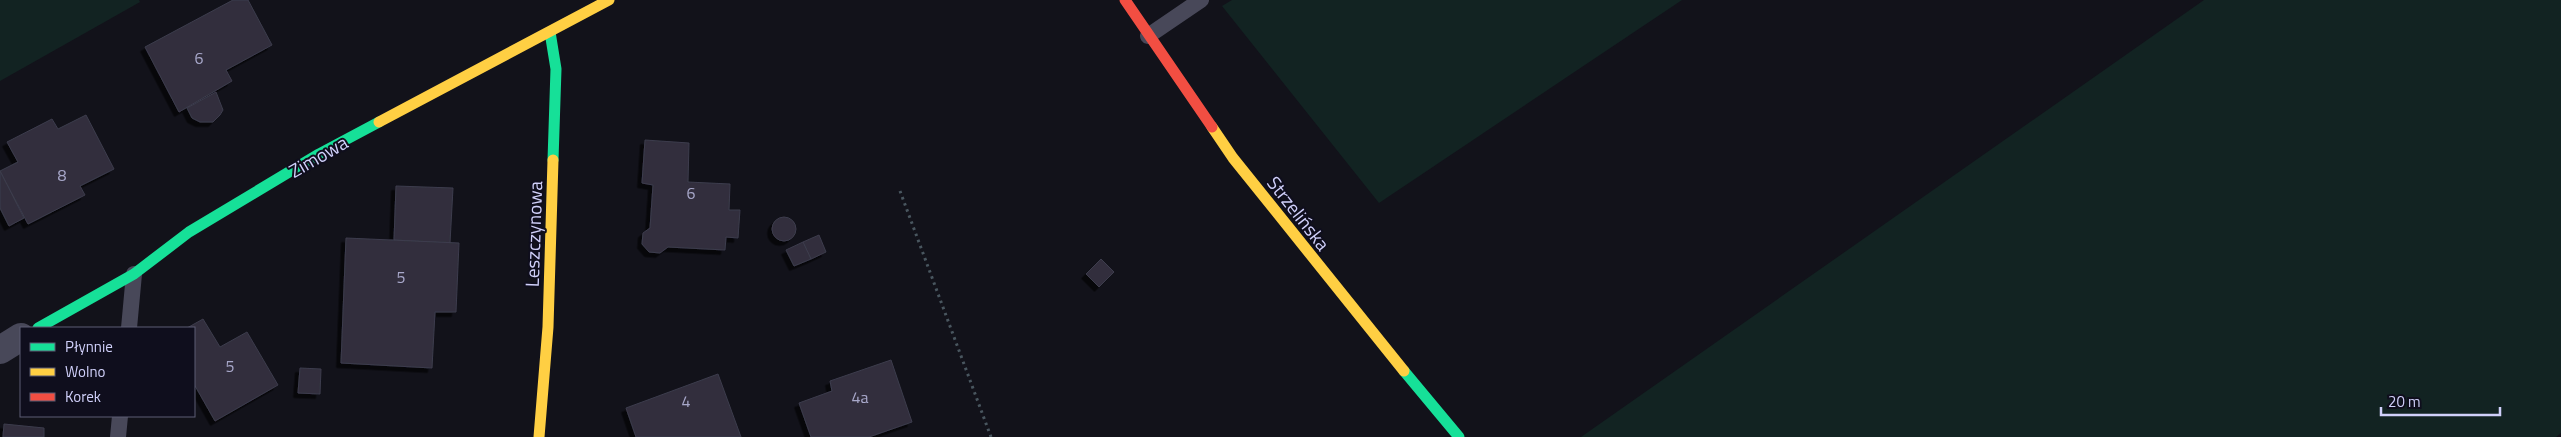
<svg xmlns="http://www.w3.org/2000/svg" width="2561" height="437" font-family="'Titillium Web',sans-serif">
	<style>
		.green { fill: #122322 }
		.building { fill: #302f3c; stroke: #3d3c4d; filter: url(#shadow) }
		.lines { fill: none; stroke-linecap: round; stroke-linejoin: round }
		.path { stroke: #49565f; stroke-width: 3; stroke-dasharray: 2.5 4; stroke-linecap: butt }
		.lane { stroke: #484859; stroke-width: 16 }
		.street { stroke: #484859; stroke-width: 28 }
		.fast { stroke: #16e098; stroke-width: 11 }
		.slow { stroke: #ffcf43; stroke-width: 11 }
		.jam { stroke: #f24e42; stroke-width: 11 }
		.labels { text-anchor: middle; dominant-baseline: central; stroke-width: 4; stroke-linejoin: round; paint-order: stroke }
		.number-label { font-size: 16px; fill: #a8a8ca }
		.street-label { font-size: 19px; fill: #d0d0fa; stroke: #0f0e1d }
	</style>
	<defs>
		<filter id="shadow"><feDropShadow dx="-4.5" dy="4.5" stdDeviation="0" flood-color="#0009"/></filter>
	</defs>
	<rect width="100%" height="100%" fill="#12121a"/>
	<g class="green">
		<path d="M0 0H139L140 2 0 81Z"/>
		<path d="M1232 0H1682L1379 203 1222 6Z"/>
		<path d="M2204 0H2561V433L2556 437H1581Z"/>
	</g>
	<g class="building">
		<path d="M233 0H248L272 45 226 70 232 81 179 112 145 47Z"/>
		<path d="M216 92 223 110 220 115 213 122H200L192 118 187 108Z"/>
		<path d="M86 115 114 169 80 186 85 195 28 224 0 171 18 162 7 142 52 119 58 129Z"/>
		<path d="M645 140 689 143 688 182 730 184 729 210H740L738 238 726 237 725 250 668 247 660 253 649 252 642 244 643 233 650 228 653 185 642 183Z"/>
		<path d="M0 171 24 218 9 226 0 208Z"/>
		<path d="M396 186 453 188 450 243 394 240Z"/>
		<circle cx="784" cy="229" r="12"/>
		<path d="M819 235 826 252 811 259 803 242Z"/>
		<path d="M346 238 459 243 456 312H435L432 368 341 363Z"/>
		<path d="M803 242 811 259 794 266 786 250Z"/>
		<path d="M1101 259 1114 272 1099 287 1086 274Z"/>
		<path d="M203 319 220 347 247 332 278 385 215 421 194 384V328H187Z"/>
		<path d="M891 360 912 422 869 437H811L799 403 832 391 830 381Z"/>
		<path d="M300 368 321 369 320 394 298 393Z"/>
		<path d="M718 374 741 437H636L626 408Z"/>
		<path d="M4 424 44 428V437H3Z"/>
	</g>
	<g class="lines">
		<path class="path" d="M900 191 991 437"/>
		<g class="lane">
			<path d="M1148 36 1201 0"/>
			<path d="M129 328 134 274"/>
			<path d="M118 437 120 416"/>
		</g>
		<path class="street" d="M0 350 21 337"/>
		<g class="fast">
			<path d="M550 32 556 69 553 160"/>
			<path d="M38 328 134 274 189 232 319 154 379 122"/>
			<path d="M1404 371 1459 437"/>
		</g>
		<g class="slow">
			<path d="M379 122 609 0"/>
			<path d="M1212 127 1233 158 1404 371"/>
			<path d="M539 437 548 327 553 160"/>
		</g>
		<path class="jam" d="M1125 0 1212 127"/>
	</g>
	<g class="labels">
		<g class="number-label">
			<text x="199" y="58">6</text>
			<text x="62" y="175">8</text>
			<text x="691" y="193">6</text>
			<text x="401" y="277">5</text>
			<text x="230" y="366">5</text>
			<text x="860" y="397">4a</text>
			<text x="686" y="401">4</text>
		</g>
		<g class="street-label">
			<text transform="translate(318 156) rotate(-30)">Zimowa</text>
			<text transform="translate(1299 213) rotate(52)">Strzelińska</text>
			<text transform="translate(533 234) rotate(-88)">Leszczynowa</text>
		</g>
	</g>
	<rect x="20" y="327" width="175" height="90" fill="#0f0e1d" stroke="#5c5c75"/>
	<rect x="30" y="343" width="25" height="8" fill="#16e098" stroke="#5c5c75"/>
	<text x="65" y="352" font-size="15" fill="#d0d0fa">Płynnie</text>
	<rect x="30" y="368" width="25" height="8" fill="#ffcf43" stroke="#5c5c75"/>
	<text x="65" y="377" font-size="15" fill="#d0d0fa">Wolno</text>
	<rect x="30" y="393" width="25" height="8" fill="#f24e42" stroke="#5c5c75"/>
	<text x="65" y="402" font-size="15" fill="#d0d0fa">Korek</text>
	<path d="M2381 407v8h119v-8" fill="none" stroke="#d0d0fa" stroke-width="2.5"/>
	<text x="2388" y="407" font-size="15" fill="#d0d0fa" stroke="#0f0e1d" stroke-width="4" paint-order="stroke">20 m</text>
</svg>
